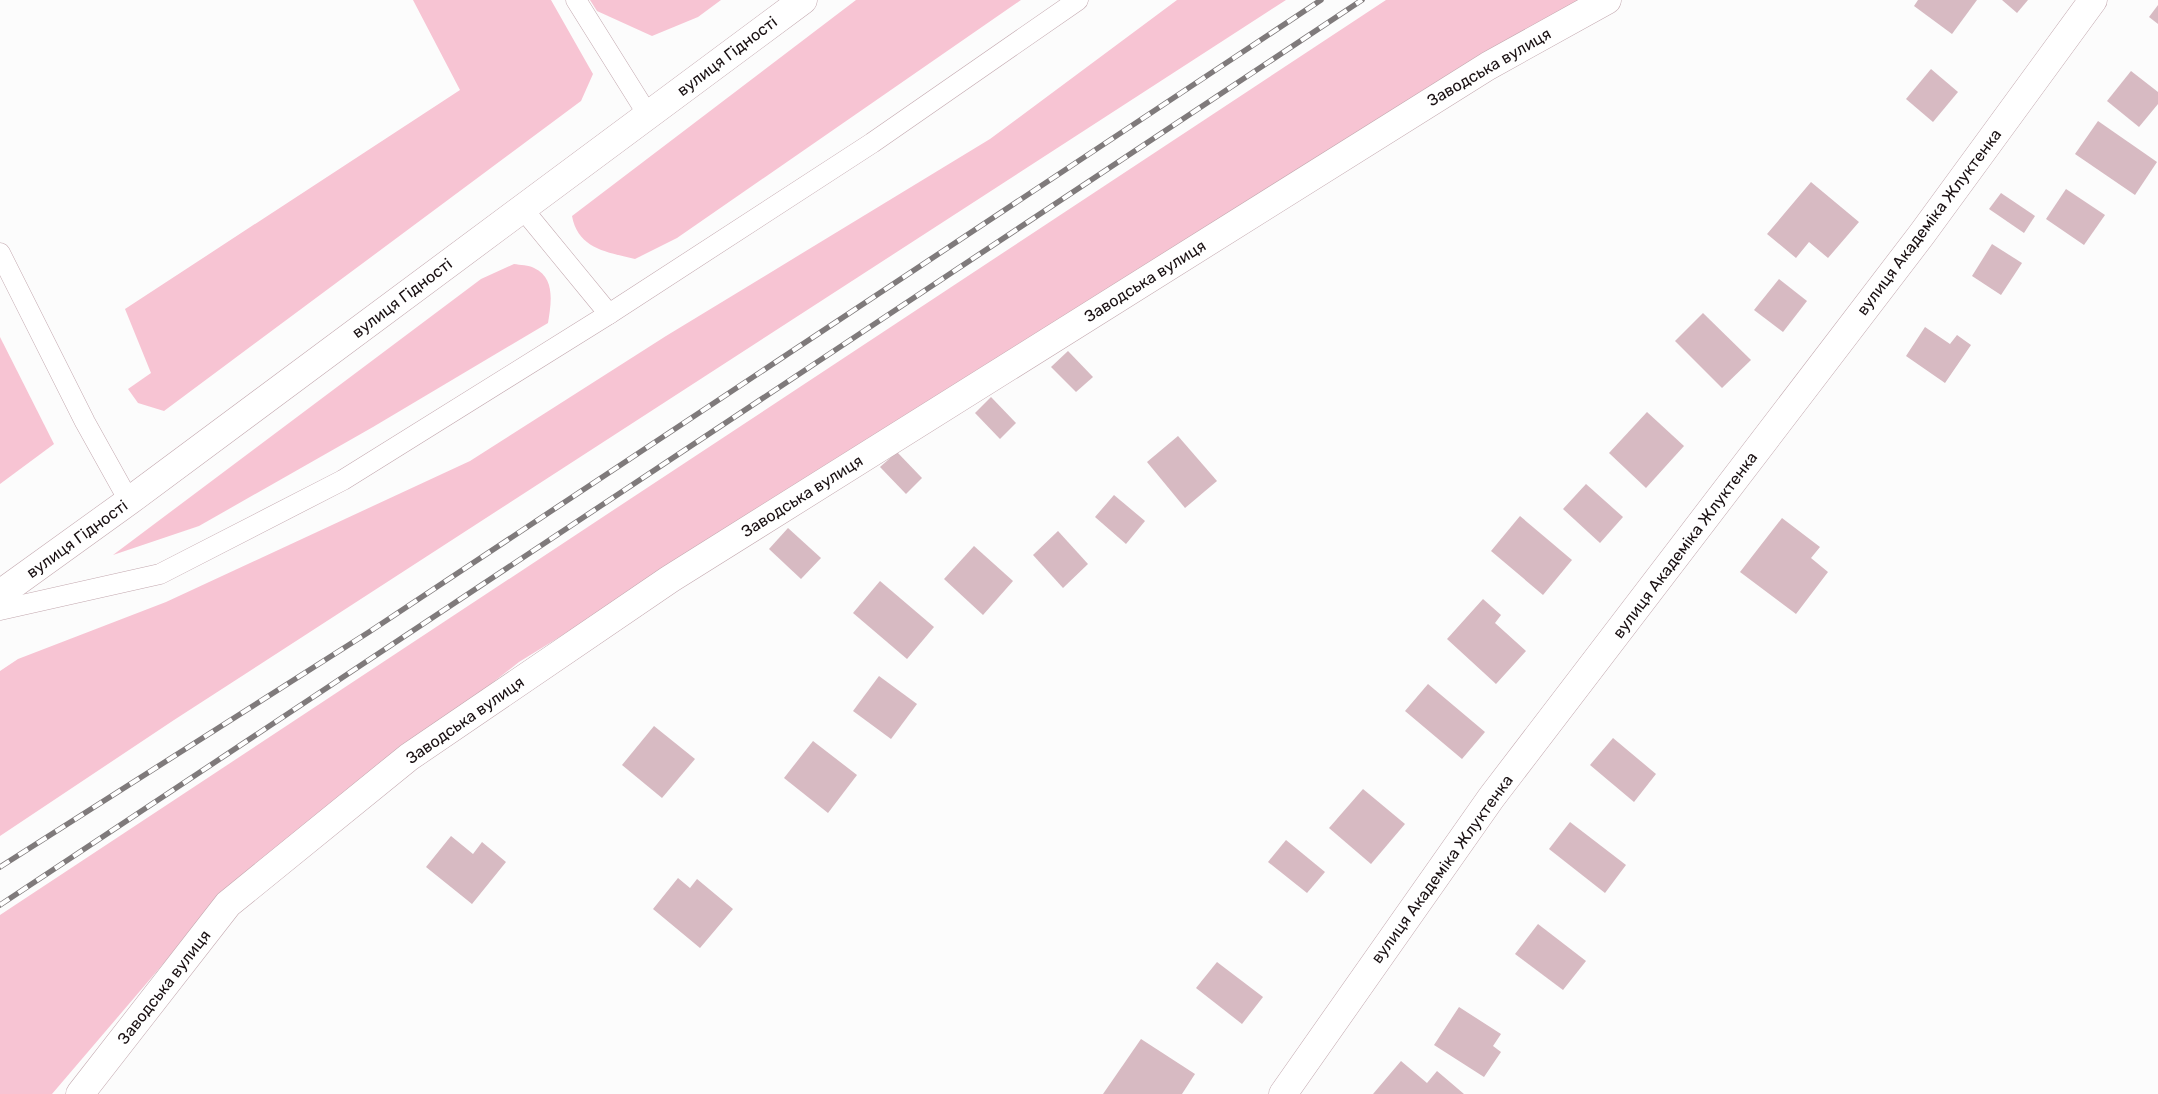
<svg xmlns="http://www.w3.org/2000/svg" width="2158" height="1094" font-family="Rubik,sans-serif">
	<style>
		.green { fill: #f7c4d3 }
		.building { fill: #d7bac2 }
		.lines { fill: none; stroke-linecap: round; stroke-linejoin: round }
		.service-casing { stroke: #c3a8af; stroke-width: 21 }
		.minor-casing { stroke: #c3a8af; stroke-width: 29 }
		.secondary-casing { stroke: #c3a8af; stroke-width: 29 }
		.service { stroke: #fff; stroke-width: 20 }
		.minor { stroke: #fff; stroke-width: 28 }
		.secondary { stroke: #fff; stroke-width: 28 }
		.rail-casing { stroke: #7f7a7b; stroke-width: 5.5 }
		.rail { stroke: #fff; stroke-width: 4; stroke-dasharray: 11; stroke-linecap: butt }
		.labels { text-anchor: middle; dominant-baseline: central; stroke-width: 4.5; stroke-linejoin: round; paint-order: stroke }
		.street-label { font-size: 16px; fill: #1a1113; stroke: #fff }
	</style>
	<rect width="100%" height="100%" fill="#fcfcfc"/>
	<g class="green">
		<path d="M413 0H551L593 74 581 101 164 411 138 403 128 389 151 373 125 309 460 90Z"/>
		<path d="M590 0H721L698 17 652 36 597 11Z"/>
		<path d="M856 0H1021L677 238 635 259C607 252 578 249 572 216Z"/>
		<path d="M1177 0H1286L174 720 0 836V671L18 659 166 602 470 461 666 336 990 139Z"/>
		<path d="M1386 0H1592L519 662 222 895 52 1094H0V915Z"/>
		<path d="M514 264C520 265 529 265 534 268 556 278 551 304 548 323L373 427 199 526 113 555 481 279Z"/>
		<path d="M0 337 54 444 0 484Z"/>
	</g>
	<g class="building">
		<path d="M1918 0H1977L1952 34 1914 6Z"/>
		<path d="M2002 0H2028L2017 13Z"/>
		<path d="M2158 5V24L2149 17Z"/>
		<path d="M1931 69 1958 92 1933 122 1906 99Z"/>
		<path d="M2131 71 2158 92V104L2139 127 2107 101Z"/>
		<path d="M2098 121 2157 162 2135 195 2075 154Z"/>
		<path d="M1811 182 1859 222 1828 258 1809 242 1796 258 1767 234Z"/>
		<path d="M2066 189 2105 215 2084 245 2046 219Z"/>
		<path d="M2001 193 2035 216 2024 233 1989 209Z"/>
		<path d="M1992 244 2022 263 2001 295 1972 276Z"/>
		<path d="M1779 279 1807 301 1783 332 1754 310Z"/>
		<path d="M1703 313 1751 360 1722 388 1675 341Z"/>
		<path d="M1925 327 1950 344 1957 335 1971 345 1945 383 1906 356Z"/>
		<path d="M1068 351 1093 377 1076 392 1051 367Z"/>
		<path d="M991 397 1016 423 1000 439 975 413Z"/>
		<path d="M1647 412 1684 446 1646 488 1609 453Z"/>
		<path d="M1178 436 1217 481 1185 508 1147 462Z"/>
		<path d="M897 452 922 478 906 494 880 467Z"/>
		<path d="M1586 484 1623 517 1600 543 1563 509Z"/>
		<path d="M1114 495 1145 521 1126 544 1095 517Z"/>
		<path d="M1520 516 1572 560 1543 595 1491 551Z"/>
		<path d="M1782 518 1820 547 1811 558 1828 572 1796 614 1740 572Z"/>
		<path d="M788 528 821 558 801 579 769 549Z"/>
		<path d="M1058 531 1088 564 1063 588 1033 555Z"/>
		<path d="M974 546 1013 581 983 615 944 579Z"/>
		<path d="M880 581 934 627 907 659 853 613Z"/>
		<path d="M1483 599 1501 615 1495 623 1526 651 1496 684 1447 639Z"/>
		<path d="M879 676 917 704 891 739 853 711Z"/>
		<path d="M1428 684 1485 732 1462 759 1405 711Z"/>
		<path d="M654 726 695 759 662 798 622 765Z"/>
		<path d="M1613 738 1656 774 1634 802 1590 765Z"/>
		<path d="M813 741 857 775 828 813 784 778Z"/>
		<path d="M1363 789 1405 824 1371 864 1329 828Z"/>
		<path d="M1570 822 1626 865 1605 893 1549 849Z"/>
		<path d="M451 836 473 854 482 842 506 862 472 904 426 867Z"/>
		<path d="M1286 840 1325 872 1307 893 1268 862Z"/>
		<path d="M678 878 690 888 697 879 733 909 700 948 653 909Z"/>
		<path d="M1538 924 1586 961 1563 990 1515 954Z"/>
		<path d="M1217 962 1263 997 1242 1024 1196 988Z"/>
		<path d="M1459 1007 1501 1034 1493 1046 1501 1052 1484 1077 1434 1045Z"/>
		<path d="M1141 1039 1195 1074 1182 1094H1103Z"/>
		<path d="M1401 1061 1427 1083 1437 1071 1464 1094H1373Z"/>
	</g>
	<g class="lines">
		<defs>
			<g id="service">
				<path d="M576 0 648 115"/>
				<path d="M522 208 609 314"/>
				<path d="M0 253 85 422 129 501"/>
				<path d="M0 610 160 574 343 480 609 314 872 143 1078 0"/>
			</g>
			<g id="minor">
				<path d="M80 1094 228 904 409 757 670 579 1488 66 1607 0"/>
				<path d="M1283 1094 1491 798 1922 234 2093 0"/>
			</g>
			<path id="secondary" d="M0 594 129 501 803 0"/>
		</defs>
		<use href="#service" class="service-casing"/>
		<use href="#minor" class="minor-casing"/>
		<use href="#secondary" class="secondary-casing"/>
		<use href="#service" class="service"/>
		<use href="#minor" class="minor"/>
		<use href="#secondary" class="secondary"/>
		<defs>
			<g id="rail">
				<path d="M0 867 369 632 1321 0"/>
				<path d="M0 905 1362 0"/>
			</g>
		</defs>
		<use href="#rail" class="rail-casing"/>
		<use href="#rail" class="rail"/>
	</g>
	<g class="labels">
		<g class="street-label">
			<text transform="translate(727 56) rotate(-37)">вулиця Гідності</text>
			<text transform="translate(1489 67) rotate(-30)">Заводська вулиця</text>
			<text transform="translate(1929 222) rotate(-53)">вулиця Академіка Жлуктенка</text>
			<text transform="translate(1145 281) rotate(-32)">Заводська вулиця</text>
			<text transform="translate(402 298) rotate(-37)">вулиця Гідності</text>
			<text transform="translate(802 496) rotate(-32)">Заводська вулиця</text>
			<text transform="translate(77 539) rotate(-36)">вулиця Гідності</text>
			<text transform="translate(1685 545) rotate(-53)">вулиця Академіка Жлуктенка</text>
			<text transform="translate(465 720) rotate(-35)">Заводська вулиця</text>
			<text transform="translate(1442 869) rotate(-54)">вулиця Академіка Жлуктенка</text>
			<text transform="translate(164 987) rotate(-52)">Заводська вулиця</text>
		</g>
	</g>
</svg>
